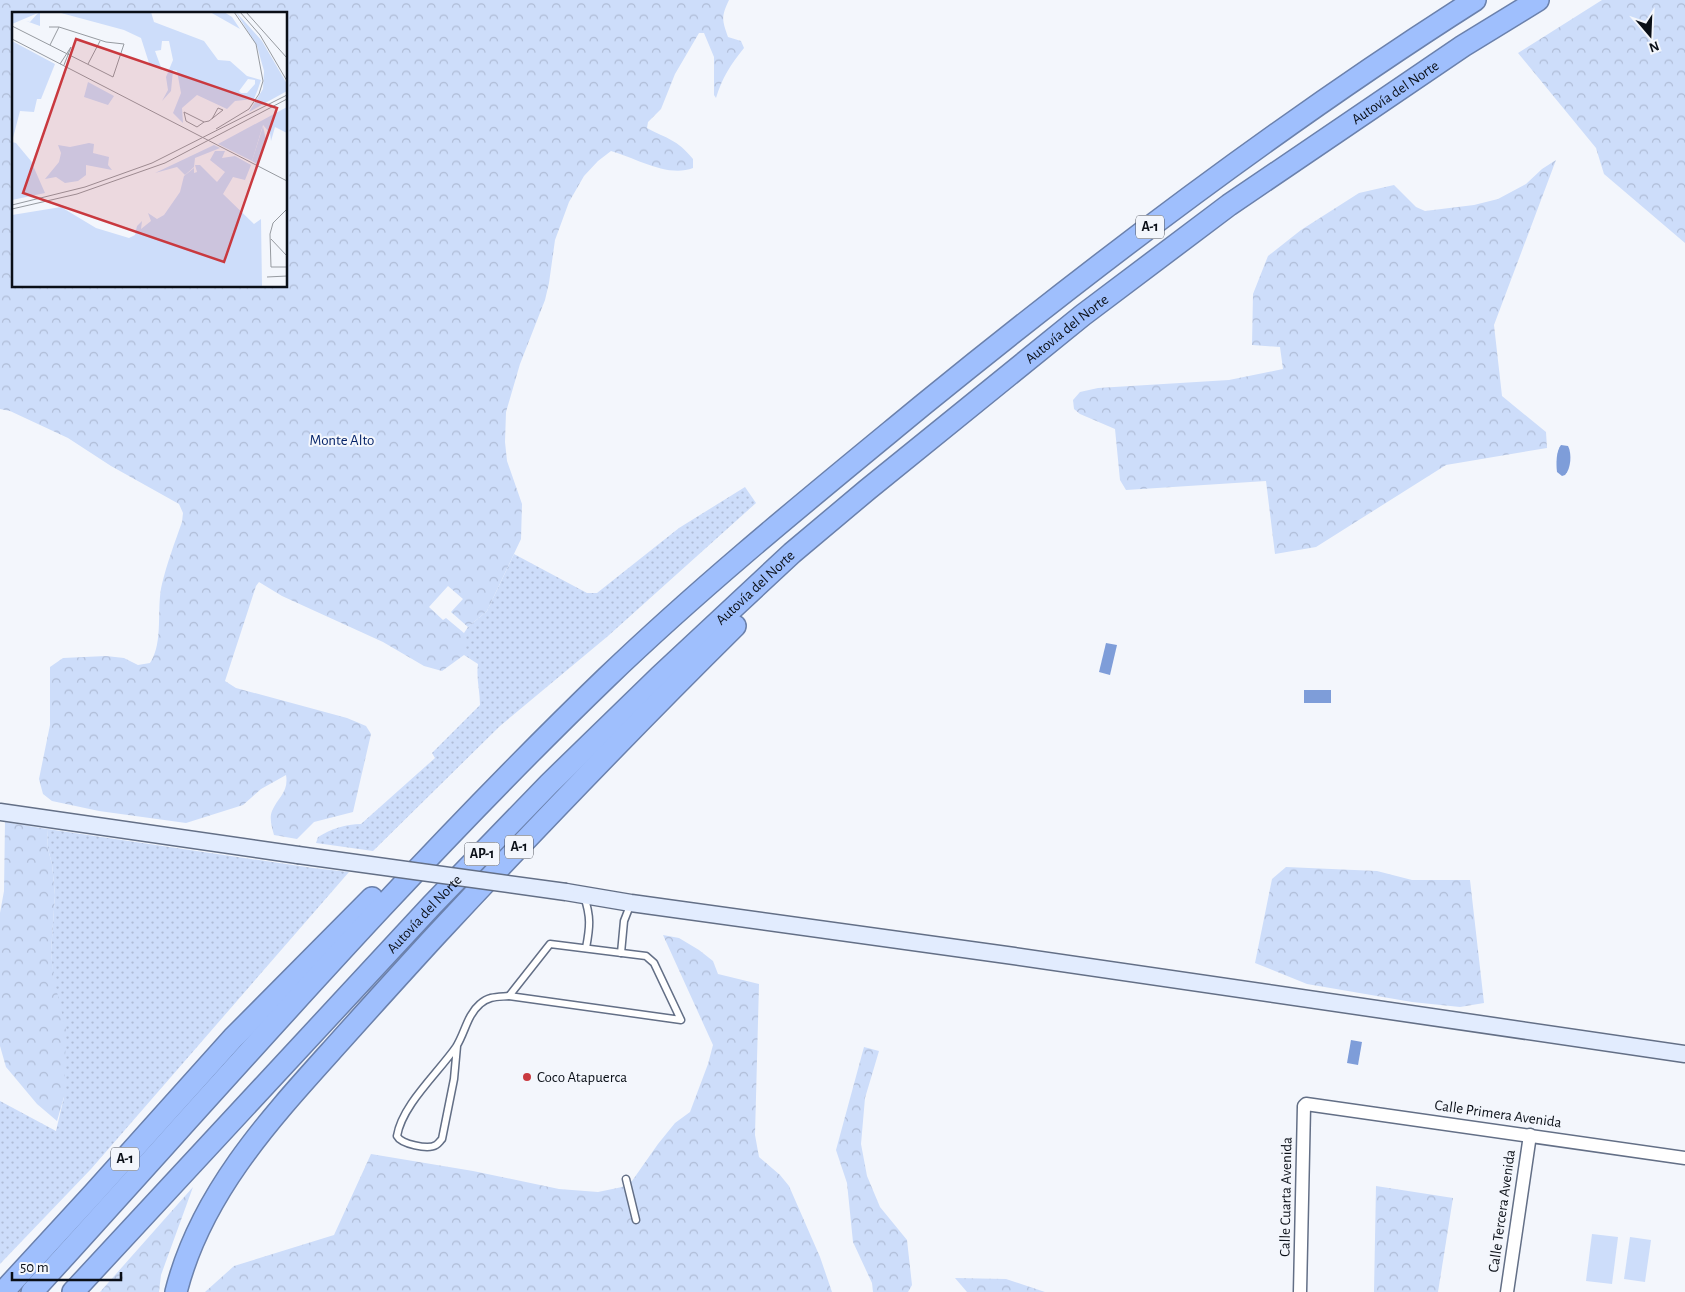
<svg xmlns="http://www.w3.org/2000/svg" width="1685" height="1292" font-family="'Alegreya Sans',sans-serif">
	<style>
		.grass { fill: url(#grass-dots) }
		.forest { fill: url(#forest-crowns); fill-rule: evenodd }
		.garden { fill: #cdddfa }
		.water { fill: #7e9dd9 }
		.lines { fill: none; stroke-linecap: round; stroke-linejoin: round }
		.service-casing { stroke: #636f86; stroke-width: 9 }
		.minor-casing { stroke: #636f86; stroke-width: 15 }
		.secondary-casing { stroke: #636f86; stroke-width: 19 }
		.motorway-casing { stroke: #6b81ac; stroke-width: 24 }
		.service { stroke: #fff; stroke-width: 6 }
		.minor { stroke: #fff; stroke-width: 12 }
		.secondary { stroke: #e2ecfe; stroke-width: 16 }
		.motorway { stroke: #9fbffd; stroke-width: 21 }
		.secondary-bridge-casing { stroke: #636f86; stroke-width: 19; stroke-linecap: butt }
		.secondary-bridge { stroke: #e2ecfe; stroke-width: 16 }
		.poi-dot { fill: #c9393f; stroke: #f3f6fc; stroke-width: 2 }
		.labels { text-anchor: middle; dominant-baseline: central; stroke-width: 4; stroke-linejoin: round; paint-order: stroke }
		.shield { fill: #f3f6fc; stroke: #50545c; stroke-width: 1 }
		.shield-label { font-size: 14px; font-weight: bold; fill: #0a0f17 }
		.street-label { font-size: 15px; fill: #0a0f17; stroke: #f3f6fc }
		.park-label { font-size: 15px; fill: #07256a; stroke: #f3f6fc }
		.poi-label { font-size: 15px; fill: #0a0f17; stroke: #f3f6fc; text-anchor: start }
		.inset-road { fill: none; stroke: #969aa0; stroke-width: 1 }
		.view { fill: #c9393f; fill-opacity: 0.15; stroke: #c9393f; stroke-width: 2.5 }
		.inset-edge { fill: none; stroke: #0a0f17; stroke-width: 2.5 }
	</style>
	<defs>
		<pattern id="grass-dots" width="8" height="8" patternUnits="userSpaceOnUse" patternTransform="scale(1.25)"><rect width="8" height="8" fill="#cdddfa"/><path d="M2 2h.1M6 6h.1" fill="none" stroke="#afbcd6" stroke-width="1.8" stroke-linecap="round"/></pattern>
		<pattern id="forest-crowns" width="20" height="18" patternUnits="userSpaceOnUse" patternTransform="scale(1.25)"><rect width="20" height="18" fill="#cdddfa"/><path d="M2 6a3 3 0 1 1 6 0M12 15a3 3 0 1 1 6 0" fill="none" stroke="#afbcd6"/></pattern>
	</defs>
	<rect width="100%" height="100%" fill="#f3f6fc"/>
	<g class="grass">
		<path d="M745 487 756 503 608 636 500 726 373 851 316 843 318 837C331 829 346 824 361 824L435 758 432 753 480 705C480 691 476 678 478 664L464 655V633L468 627 487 611 514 554 587 593H597L679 528Z"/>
		<path d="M47 829 313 868 349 872 91 1169 0 1264V1101L56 1131 64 1097 51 952 55 895 52 864 48 849Z"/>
	</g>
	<g class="forest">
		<path d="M0 0H729C721 17 722 20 728 37L741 41 744 48C731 64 722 78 716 98L714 95V57L704 33H699L675 74 661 109 648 122 647 128C667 139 677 139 693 159V168C668 178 636 158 611 151L598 161 584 176 569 202 555 240 549 283 545 300 520 364 506 412 505 442 507 461 522 504 521 539 487 611 468 627 451 612 463 599 448 586 429 607 443 620 446 618 464 633V655L442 671 424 666 383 642 282 596 259 582 256 586 225 681 236 688 347 718 366 726 371 734 353 812 314 822 297 839 274 835C272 828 269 818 272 811 278 797 289 792 286 775L261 789 243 805 186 823 99 811 52 801 43 794 39 779 50 725V667L63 658 106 656 124 658 138 665 150 663C164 642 156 608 162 584 167 563 175 542 182 522L183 513 179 504 111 466 68 438 10 411 0 409ZM14 14H286V286H14Z"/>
		<path d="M1602 0H1685V243L1604 174 1596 148 1518 53Z"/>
		<path d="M1556 160 1494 325 1502 396 1546 432 1547 448 1446 465 1316 547 1275 554 1266 481 1126 490 1120 480 1115 429 1080 414 1074 409 1073 400 1080 392 1098 388 1229 380 1283 369 1280 347 1252 345 1253 294 1268 256 1301 230 1359 193 1394 185 1416 207 1425 211 1474 205 1498 199 1526 184 1542 169Z"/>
		<path d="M5 822 47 829 48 849 52 864 55 895 51 952 54 979 66 1031 64 1097 57 1121 37 1104 6 1067 0 1046V913L4 891Z"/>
		<path d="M1286 867 1377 871 1412 880H1470L1484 1003 1460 1007 1412 1002 1307 984 1255 963 1272 879Z"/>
		<path d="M663 935 679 938 699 950 713 961 718 974 759 984 755 1135 759 1157 780 1175 789 1186 820 1257 832 1292H205L234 1266 334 1235 371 1154 473 1171 559 1189 598 1192 622 1187 632 1181 658 1144 675 1123 690 1112 708 1064 713 1045Z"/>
		<path d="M864 1047 879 1051 865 1098 861 1144 867 1176 880 1207 907 1240 912 1285 908 1292H873L872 1283 853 1242 847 1183 836 1150Z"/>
		<path d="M1376 1186 1453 1198 1438 1292H1374Z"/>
		<path d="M193 1187 161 1275 159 1292H100Z"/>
		<path d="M955 1278 1006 1279 1045 1292H967Z"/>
	</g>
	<g class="garden">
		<path d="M1592 1234 1618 1237 1612 1284 1586 1281Z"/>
		<path d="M1630 1237 1651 1240 1645 1282 1624 1279Z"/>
	</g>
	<g class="water">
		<path d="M1561 445 1568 446C1572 453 1571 469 1565 475L1562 476 1557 472C1556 464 1556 451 1561 445Z"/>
		<path d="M1106 643 1117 645 1110 675 1099 672Z"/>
		<rect x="1304" y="690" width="27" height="13"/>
		<path d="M1351 1040 1362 1042 1358 1065 1347 1063Z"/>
	</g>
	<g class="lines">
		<defs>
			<g id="service">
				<path d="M584 896C591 917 590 927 586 948"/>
				<path d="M550 944 646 956 654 963 681 1020 509 996Z"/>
				<path d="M621 953 624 921 631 903"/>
				<path d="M457 1046 454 1079 442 1139C440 1141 438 1144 436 1145 428 1150 401 1144 397 1136 402 1105 438 1073 456 1047 465 1033 467 1015 480 1004 489 996 497 997 509 996"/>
				<path d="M626 1179 636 1220"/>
			</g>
			<g id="minor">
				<path d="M1300 1292 1304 1106 1306 1104 1685 1158"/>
				<path d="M1507 1292 1530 1135"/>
			</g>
			<g id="secondary">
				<path d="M0 812 298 855"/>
				<path d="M566 892 631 903 1014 956 1685 1054"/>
			</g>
			<g id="motorway">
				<path d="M3 1292 93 1194 233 1038 372 898"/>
				<path d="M32 1292C221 1085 404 873 606 678 707 581 816 493 924 404 1101 260 1283 122 1475 0"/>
				<path id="s1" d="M73 1292 432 905 549 784 660 676 792 553 867 490 1083 315 1229 205 1463 46 1538 0"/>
				<path d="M176 1292C200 1196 267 1122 332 1050 367 1011 402 972 438 933 535 829 634 726 735 626"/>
			</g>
		</defs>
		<use href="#service" class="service-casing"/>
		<use href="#minor" class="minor-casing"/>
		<use href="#secondary" class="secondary-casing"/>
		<use href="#motorway" class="motorway-casing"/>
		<use href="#service" class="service"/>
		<use href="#minor" class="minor"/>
		<use href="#secondary" class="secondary"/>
		<use href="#motorway" class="motorway"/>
		<defs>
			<path id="secondary-bridge" d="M298 855 566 892"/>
		</defs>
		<use href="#secondary-bridge" class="secondary-bridge-casing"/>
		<use href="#secondary-bridge" class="secondary-bridge"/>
	</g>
	<circle class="poi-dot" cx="527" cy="1077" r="5"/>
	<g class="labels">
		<g class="shield">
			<rect x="1136" y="215.5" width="28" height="23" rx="4"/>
			<rect x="505" y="835.5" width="28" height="23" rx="4"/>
			<rect x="464.5" y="842.5" width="35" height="23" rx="4"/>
			<rect x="111" y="1147.5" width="28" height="23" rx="4"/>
		</g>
		<g class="shield-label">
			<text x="1150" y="227">A-1</text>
			<text x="519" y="847">A-1</text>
			<text x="482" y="854">AP-1</text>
			<text x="125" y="1159">A-1</text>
		</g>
		<g class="street-label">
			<text stroke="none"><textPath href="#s1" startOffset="1791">Autovía del Norte</textPath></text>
			<text stroke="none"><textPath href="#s1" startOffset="1386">Autovía del Norte</textPath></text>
			<text stroke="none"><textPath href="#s1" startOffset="981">Autovía del Norte</textPath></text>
			<text stroke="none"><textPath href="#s1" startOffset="516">Autovía del Norte</textPath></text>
			<text transform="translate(1498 1114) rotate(8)">Calle Primera Avenida</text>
			<text transform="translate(1286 1197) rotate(-89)">Calle Cuarta Avenida</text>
			<text transform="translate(1502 1211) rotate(-82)">Calle Tercera Avenida</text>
		</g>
		<g class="park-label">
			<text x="342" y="440">Monte Alto</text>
		</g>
		<g class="poi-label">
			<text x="537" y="1077">Coco Atapuerca</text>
		</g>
	</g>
	<g transform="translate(12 12)">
		<rect width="275" height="275" fill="#f3f6fc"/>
		<path d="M198 0H212L220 5 228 17ZM275 95V121L263 115 259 129 258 121 251 113 240 149 206 132ZM202 133 208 136 183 146 182 155 173 163 165 155 143 161Z" fill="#cdddfa"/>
		<path d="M0 0H139L142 10 192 29 206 48 218 49 235 64 249 68 246 77 242 87 223 89 215 97 185 83 170 96 171 111 161 101 169 81 165 59 161 58 159 79 150 89 156 78 154 65 161 48 157 29H150L149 38 143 39 150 58 137 51 129 26 112 18 49 1H28V14L14 9 18 10 26 1 0 12ZM236 67 243 68V72L235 81H229L227 79ZM224 0 250 29 275 72V79L237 100 251 77 252 59 245 34ZM0 29 43 52 29 87H25L22 100 8 99 1 126ZM76 70 102 84 96 93 72 85ZM251 114 254 128 245 152 240 149ZM0 130 4 131 19 149 33 181 0 188ZM77 131 82 132 81 141 97 145 96 153 100 158 74 153V163L66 169 53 171 44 165 33 167 47 150 49 141 46 133 58 135ZM203 139H213L210 146 223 144 239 153 233 168 221 165 211 182 242 212 249 207 250 275H0V203L49 195 84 216 117 226 123 223 125 214 130 209 129 217 139 209 136 201 145 207 152 203 168 180 172 164 182 156V161L185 160 183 153H188L205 170 213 160 198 148Z" fill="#cdddfa" fill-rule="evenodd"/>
		<path class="inset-road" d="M228 0 248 23 275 69M234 0 275 46M0 14 101 65 112 32 94 30 47 15H37M0 27 275 169M38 33 47 15M48 52 59 35 52 53M76 52 88 29M172 100 192 110 185 115 174 109ZM192 110 197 109 211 98 206 96 200 107M204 117 237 97 247 82 251 69 244 32 222 0M0 193 73 175 140 151 275 83M0 197 65 182 153 151 275 87M275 197 261 211 258 222 259 255H275M259 227 275 244M255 265 275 264"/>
		<path class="view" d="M64 27 265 96 212 250 11 181Z"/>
		<rect width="275" height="275" class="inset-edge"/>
	</g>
	<g transform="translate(1650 35) rotate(161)" stroke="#f3f6fc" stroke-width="4" paint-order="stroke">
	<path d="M0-4L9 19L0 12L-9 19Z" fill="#0a0f17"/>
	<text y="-8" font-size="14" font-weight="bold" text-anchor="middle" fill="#0a0f17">N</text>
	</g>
	<path d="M12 1272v8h109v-8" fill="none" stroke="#0a0f17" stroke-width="2.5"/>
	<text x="20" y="1272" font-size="15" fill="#0a0f17" stroke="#f3f6fc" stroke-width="4" paint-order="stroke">50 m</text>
</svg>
